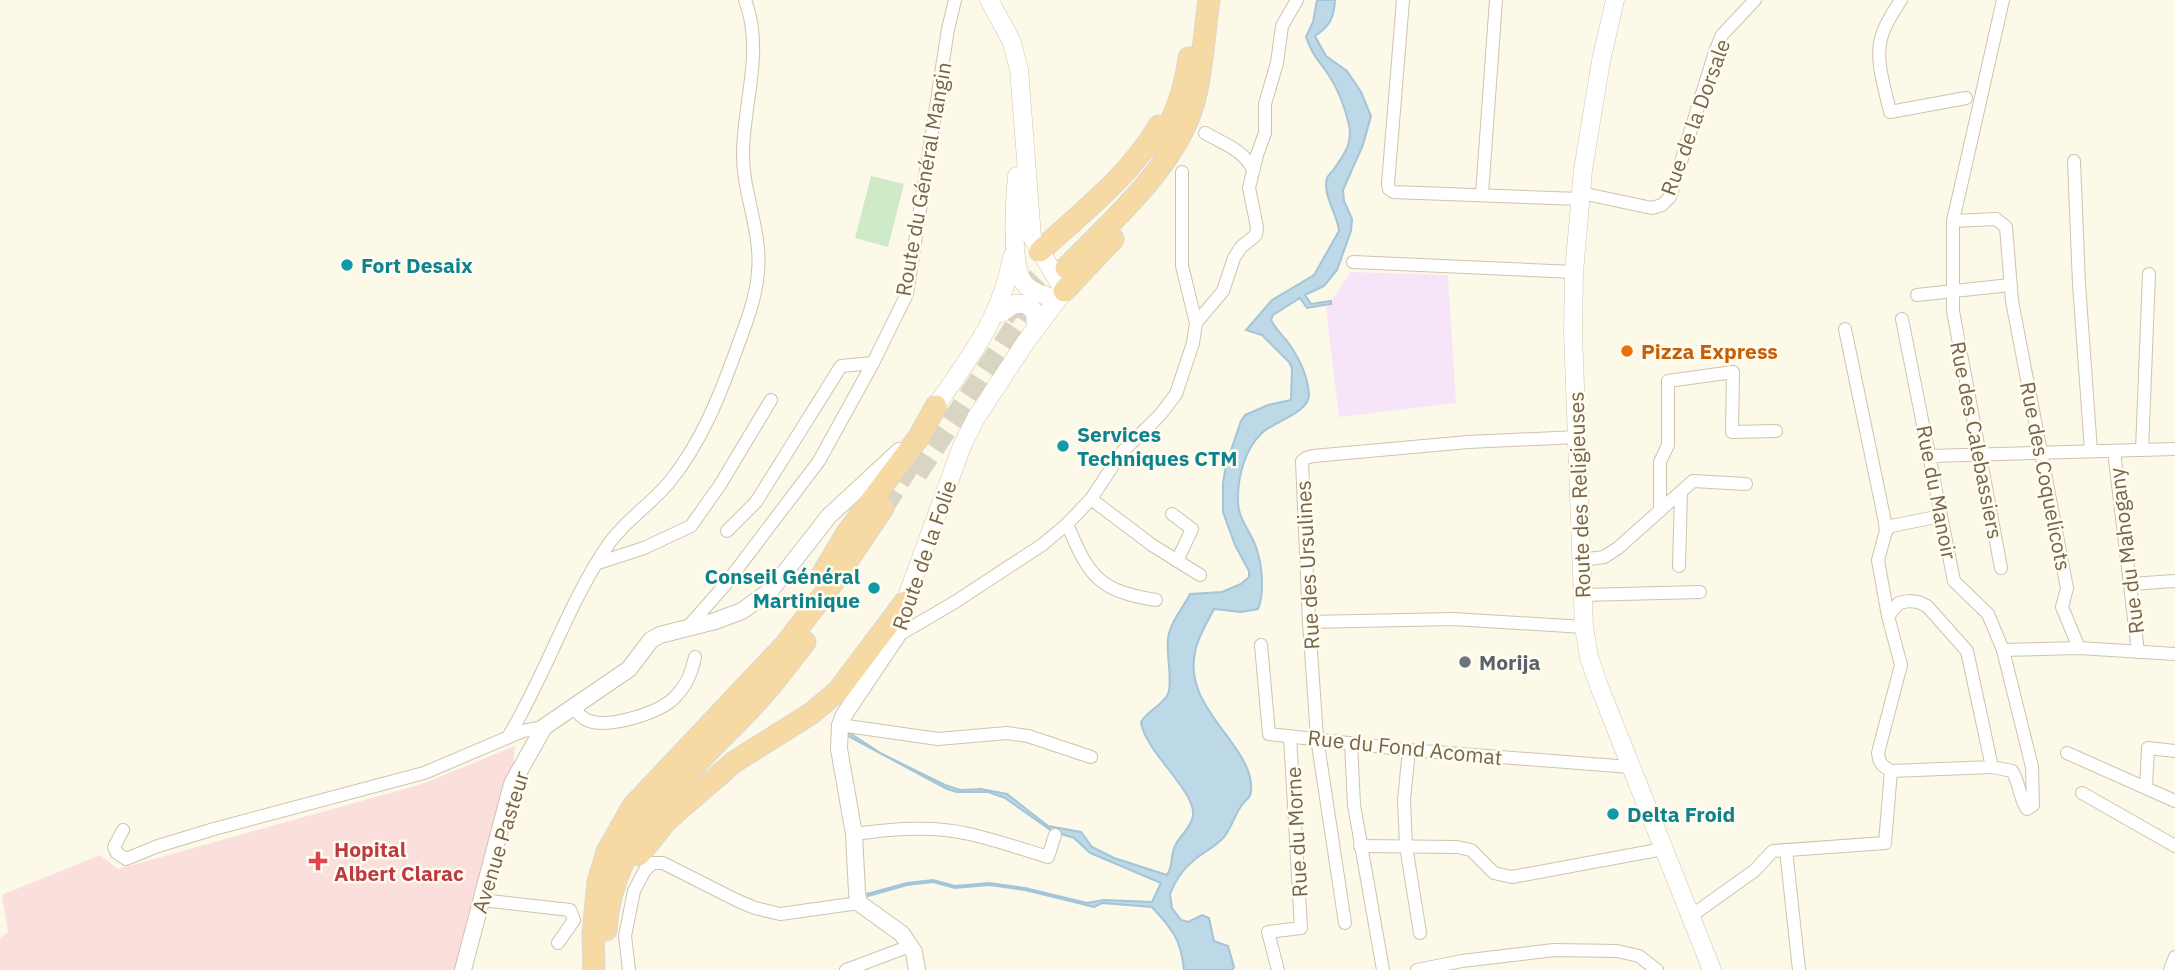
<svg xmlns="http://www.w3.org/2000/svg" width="2175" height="970" font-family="'IBM Plex Sans',sans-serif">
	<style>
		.education { fill: #f6e5f9 }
		.medical { fill: #fadfdd }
		.green { fill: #ceeac7 }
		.water { fill: #bdd8e6; stroke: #a4c5d7; stroke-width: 2 }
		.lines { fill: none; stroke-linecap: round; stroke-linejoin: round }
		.trunk-tunnel { stroke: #dad4c2; stroke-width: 21; stroke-dasharray: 21 10; stroke-linecap: butt }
		.minor-casing { stroke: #cec3af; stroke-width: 14 }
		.tertiary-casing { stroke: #cec3af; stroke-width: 18 }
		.secondary-casing { stroke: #d1c4ac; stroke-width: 19 }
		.trunk-casing { stroke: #dbd7d1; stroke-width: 23 }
		.minor { stroke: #fff; stroke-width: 12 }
		.tertiary { stroke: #fff; stroke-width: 16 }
		.secondary { stroke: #fff; stroke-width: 18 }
		.trunk { stroke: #f6d9a3; stroke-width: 21 }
		.culture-dot { fill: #0f9aa8; stroke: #fffcf0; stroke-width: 2.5 }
		.food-dot { fill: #e8710a; stroke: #fffcf0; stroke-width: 2.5 }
		.worship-dot { fill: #6b7280; stroke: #fffcf0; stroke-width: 2.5 }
		.health-dot { fill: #e0444e; stroke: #fffcf0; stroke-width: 2.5 }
		.labels { text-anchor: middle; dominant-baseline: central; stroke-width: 5; stroke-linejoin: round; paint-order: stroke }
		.street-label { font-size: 21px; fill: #76644d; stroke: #fffcf0 }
		.culture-label { font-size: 21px; font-weight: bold; fill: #0d838f; stroke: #fffcf0; text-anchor: start }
		.food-label { font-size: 21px; font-weight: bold; fill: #c56008; stroke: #fffcf0; text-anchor: start }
		.worship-label { font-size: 21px; font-weight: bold; fill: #5b616d; stroke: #fffcf0; text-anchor: start }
		.health-label { font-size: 21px; font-weight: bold; fill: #be3a42; stroke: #fffcf0; text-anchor: start }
	</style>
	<rect width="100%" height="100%" fill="#fcf9e9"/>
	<path class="education" d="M1351 272 1448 275 1456 403 1339 417 1326 308Z"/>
	<path class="medical" d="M515 746 512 784 463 970H0V938L8 932 2 895 100 855 118 869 422 784Z"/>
	<path class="green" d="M871 176 904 184 888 247 855 238Z"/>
	<path class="water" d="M1317 0H1335C1334 18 1330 26 1315 36L1326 56 1347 71 1361 92 1371 116 1363 145 1343 190 1344 201 1352 219 1351 231 1337 270 1324 286 1305 295 1311 304 1331 301V304L1307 308 1300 298 1273 315 1271 320C1275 328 1281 334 1287 341 1298 356 1308 375 1309 395 1309 413 1272 422 1261 434 1245 449 1238 476 1238 498 1237 518 1250 530 1256 547 1262 564 1265 592 1258 609L1241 612 1214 609C1208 621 1199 635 1196 648 1179 709 1256 745 1251 792 1250 799 1245 800 1242 805 1235 814 1232 827 1224 837 1215 847 1204 852 1194 860 1183 869 1175 881 1170 894L1172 908 1181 920 1188 922 1202 915 1209 918 1214 941 1228 946 1234 967 1232 970H1184C1181 939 1172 929 1152 907L1102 903 1094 907 1025 890 989 885 955 888 933 882 907 885 868 896 867 894 907 883 933 880 955 886 989 883 1025 888 1087 903 1104 900 1152 902 1161 883 1090 853 1074 838 1052 831 1005 798 988 792H957L947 789 846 735 848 732 882 754 945 785 960 790 981 789 1007 794 1048 826 1081 832 1092 847 1114 858 1167 875C1174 865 1170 853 1176 844 1181 834 1191 828 1193 816 1197 792 1145 752 1141 722 1148 710 1161 707 1168 694 1173 683 1166 653 1168 639 1170 622 1183 608 1190 594L1222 592 1241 584 1249 577V571L1235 545 1223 512V483L1226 465 1241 421 1245 415 1268 405 1291 400 1292 368 1289 362 1262 335 1246 330 1272 300 1314 275 1339 231C1338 215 1322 195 1327 178 1328 175 1332 172 1334 169 1344 155 1353 143 1349 125 1345 107 1338 89 1328 74 1318 59 1313 57 1306 37L1313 22Z"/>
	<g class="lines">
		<g class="trunk-tunnel">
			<path d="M1004 317 1023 293 1056 259"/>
			<path d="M917 474 1029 305"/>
			<path d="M883 508 917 453"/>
		</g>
		<defs>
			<g id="minor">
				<path d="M1403 0 1388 184 1389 189 1393 192 1580 199"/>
				<path d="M1901 0C1894 11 1886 22 1882 35 1874 59 1885 88 1890 112L1966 98"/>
				<path d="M1205 133C1224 144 1244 150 1253 170"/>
				<path d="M2074 161 2079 284 2091 451"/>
				<path d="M1581 193 1652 208 1662 205 1670 197 1715 52 1722 35 1755 0"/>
				<path d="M1482 194 1496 0"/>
				<path d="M1953 221 1996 219 2006 227 2012 301 2067 588 2062 607 2079 648"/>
				<path d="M1353 262 1574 272"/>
				<path d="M1917 295 2010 285"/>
				<path d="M1902 319 1954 581 1988 614 2003 650 2032 767 2033 805 2027 809C2019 798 2020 783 2012 771L1992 767"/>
				<path d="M1196 323 1223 291 1234 258 1241 247 1256 235 1257 227 1249 188 1257 155 1265 133V104L1277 63 1282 26 1297 0"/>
				<path d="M1845 329 1884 517 1886 531 1878 560 1888 616"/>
				<path d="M2142 450 2149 274"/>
				<path d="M2114 451 2138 652"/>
				<path d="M1930 456 2175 449"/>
				<path d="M1091 499 1152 545 1200 575"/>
				<path d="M1660 511V462L1668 445V381L1733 372 1732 432 1776 431"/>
				<path d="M1172 514 1192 529 1177 561"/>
				<path d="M1067 524C1089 576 1098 591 1156 600"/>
				<path d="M727 531 756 502 841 366 873 363"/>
				<path d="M1886 531 1891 526 1941 516"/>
				<path d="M1581 560 1604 557 1618 548 1693 481 1746 484"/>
				<path d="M598 563 644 548 691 526 720 485 771 400"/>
				<path d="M1679 566 1681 492"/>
				<path d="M2001 568 1953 311V221L2003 0"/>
				<path d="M2130 584 2175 581"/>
				<path d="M1582 595 1700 592"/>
				<path d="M1909 601 1918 602 1927 606 1967 651 1992 767 1891 771C1882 766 1879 763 1878 753L1901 665 1888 616 1899 603Z"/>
				<path d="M1309 622 1453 619 1584 627"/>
				<path d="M687 628 725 585 819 461 873 363 907 294 948 29 955 0"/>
				<path d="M897 636 955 602 1042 545 1067 524 1091 499 1122 452 1160 415 1176 394 1193 343 1196 323 1182 266V172"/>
				<path d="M1261 645 1269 734 1409 750 1630 767"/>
				<path d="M2003 650 2079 648 2175 654"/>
				<path d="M573 706C577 713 581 718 589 721 610 728 661 713 676 696 687 685 692 672 695 657"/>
				<path d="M840 725 938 739 1007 733 1028 736 1091 757"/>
				<path d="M508 737C546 675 567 605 608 545 625 520 652 504 671 480 702 441 720 395 737 348 746 323 756 299 758 272 762 231 742 192 743 152 744 100 764 50 745 0"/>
				<path d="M1351 743 1354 805 1383 970"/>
				<path d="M1409 750 1404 800 1406 846 1420 933"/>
				<path d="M2067 753 2175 801"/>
				<path d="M2146 787 2148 748 2175 751"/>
				<path d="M2082 793 2175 846"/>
				<path d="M123 830 114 847 117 853 126 859 158 846 214 829 424 773 523 731 544 727"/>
				<path d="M854 834C891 829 933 825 969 834 996 840 1022 849 1048 857L1055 835"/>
				<path d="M1360 846 1457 847 1471 850 1494 873 1512 877 1663 849"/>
				<path d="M1786 850 1799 970"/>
				<path d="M482 900 570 910 574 920 558 943"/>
				<path d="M1691 918 1698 911 1754 871 1773 851 1885 843 1891 771"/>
				<path d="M1345 923 1317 738 1309 622 1302 461 1306 458 1313 456 1468 442 1578 437"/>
				<path d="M629 970 625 936 634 891 645 870 653 863H663L736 900 755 908 780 914 859 903"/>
				<path d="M846 970 910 946"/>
				<path d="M1278 970 1268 932 1301 928 1290 736"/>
				<path d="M1417 970 1462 961 1554 950 1617 951 1639 956 1657 970"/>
				<path d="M2170 970 2175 957"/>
			</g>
			<g id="tertiary">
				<path d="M904 609 897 636 844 715 840 725 839 749 854 834 857 892 859 903 902 934 914 952 917 970"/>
				<path d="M463 970 512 784 544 727 629 669 651 640 660 635 715 621 742 611 771 590 829 516 899 451"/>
			</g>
			<g id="secondary">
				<path d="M1615 0 1601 61 1583 170 1574 272 1573 333 1584 627 1589 657 1599 686 1712 970"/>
				<path d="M1017 176C1015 198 1010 266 1024 283 1032 293 1046 296 1058 299"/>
				<path d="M1001 313 1014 304H1026L1035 312 1036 329"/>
				<path d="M936 406C969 358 1002 317 1012 257"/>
				<path d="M905 602 962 446 976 418 1025 343 1064 291 1032 237 1019 69 1011 40 989 0"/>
			</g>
			<g id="trunk">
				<path d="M1158 145C1174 120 1185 88 1189 58"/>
				<path d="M1040 251C1081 213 1131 175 1159 126"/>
				<path d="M1066 268C1110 223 1177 165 1194 102 1203 69 1204 34 1209 0"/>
				<path d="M1064 291 1113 239"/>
				<path d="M822 575 847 533 919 437 936 406"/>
				<path d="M639 855 667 820 734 762 812 713 838 691 905 602"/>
				<path d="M606 930C612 825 706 761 768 689 781 674 793 657 805 642"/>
				<path d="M594 970 593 933 598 882 607 852 633 806 785 645 829 588 883 508"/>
			</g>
		</defs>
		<use href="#minor" class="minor-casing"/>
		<use href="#tertiary" class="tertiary-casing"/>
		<use href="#secondary" class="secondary-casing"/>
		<use href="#trunk" class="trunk-casing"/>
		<use href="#minor" class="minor"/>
		<use href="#tertiary" class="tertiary"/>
		<use href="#secondary" class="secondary"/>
		<use href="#trunk" class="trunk"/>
	</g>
	<g class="culture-dot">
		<circle cx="347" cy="265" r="7"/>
		<circle cx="1063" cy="446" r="7"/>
		<circle cx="874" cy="588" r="7"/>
		<circle cx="1613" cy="814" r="7"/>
	</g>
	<circle class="food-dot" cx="1627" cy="351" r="7"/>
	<circle class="worship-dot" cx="1465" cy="662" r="7"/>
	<path class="health-dot" d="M314.5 850.5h7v7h7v7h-7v7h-7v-7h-7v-7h7z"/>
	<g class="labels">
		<g class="street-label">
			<text transform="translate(1695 117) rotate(-70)">Rue de la Dorsale</text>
			<text transform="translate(923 179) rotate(-80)">Route du Général Mangin</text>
			<text transform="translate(1977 440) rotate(79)">Rue des Calebassiers</text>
			<text transform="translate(2046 476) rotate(79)">Rue des Coquelicots</text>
			<text transform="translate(1937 492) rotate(79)">Rue du Manoir</text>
			<text transform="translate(1579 495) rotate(-92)">Route des Religieuses</text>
			<text transform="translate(2126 551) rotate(-97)">Rue du Mahogany</text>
			<text transform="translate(924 555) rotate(-71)">Route de la Folie</text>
			<text transform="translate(1307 565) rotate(-93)">Rue des Ursulines</text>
			<text transform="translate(1405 747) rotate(6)">Rue du Fond Acomat</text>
			<text transform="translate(1296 832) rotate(-93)">Rue du Morne</text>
			<text transform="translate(500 842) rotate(-73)">Avenue Pasteur</text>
		</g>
		<g class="culture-label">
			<text x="361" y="265">Fort Desaix</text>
			<text x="1077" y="434">Services<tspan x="1077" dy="24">Techniques CTM</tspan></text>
			<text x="860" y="576" text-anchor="end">Conseil Général<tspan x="860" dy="24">Martinique</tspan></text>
			<text x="1627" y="814">Delta Froid</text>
		</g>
		<g class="food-label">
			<text x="1641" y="351">Pizza Express</text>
		</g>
		<g class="worship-label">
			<text x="1479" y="662">Morija</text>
		</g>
		<g class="health-label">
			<text x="334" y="849">Hopital<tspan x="334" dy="24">Albert Clarac</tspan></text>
		</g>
	</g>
</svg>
